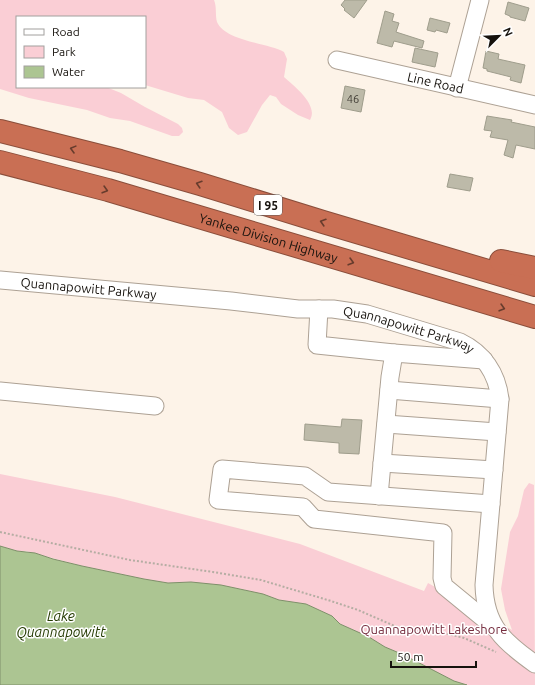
<svg xmlns="http://www.w3.org/2000/svg" width="535" height="685" font-family="Ubuntu,sans-serif">
	<style>
		.green { fill: #faced5 }
		.water { fill: #acc592; stroke: #7f8f6a }
		.building { fill: #bdbaa9; stroke: #9f9d8c }
		.lines { fill: none; stroke-linecap: round; stroke-linejoin: round }
		.minor-casing { stroke: #ada194; stroke-width: 19 }
		.highway-casing { stroke: #8a4e3b; stroke-width: 24 }
		.path { stroke: #b5ada3; stroke-width: 2; stroke-dasharray: 2 2; stroke-linecap: butt }
		.minor { stroke: #fff; stroke-width: 17 }
		.highway { stroke: #c96f54; stroke-width: 22 }
		.oneway { stroke: #673c2d }
		.labels { text-anchor: middle; dominant-baseline: central; stroke-width: 3; stroke-linejoin: round; paint-order: stroke }
		.number-label { font-size: 11px; fill: #403c34 }
		.shield { fill: #fff; stroke: #5c5956; stroke-width: 1 }
		.shield-label { font-size: 12px; font-weight: bold; fill: #16120d }
		.street-label { font-size: 13px; fill: #16120d; stroke: #fff }
		.park-label { font-size: 13px; fill: #752c3e; stroke: #fff }
		.water-label { font-size: 14px; font-style: italic; fill: #263c03; stroke: #fff }
	</style>
	<rect width="100%" height="100%" fill="#fdf3e8"/>
	<g class="green">
		<path d="M0 0H214C217 7 215 15 217 22 225 41 268 43 284 52L287 59 284 77C294 86 319 105 310 120L298 115 281 104 276 97 270 95 262 105 247 132 238 135 229 128 222 112 204 100 188 98 145 85V17H17V87H106L121 93 145 107 178 124 182 128 183 132 179 136H172L130 121 110 118 87 110 29 98 0 89Z"/>
		<path d="M0 474 115 497 300 544 424 591 428 583 512 630 505 610 501 589 510 532 518 516 524 490 529 483 534 485 535 685H467L454 681 404 655 385 647 369 637 340 624 332 616 306 604 279 600 242 589 191 582 168 583 144 579 82 566 26 551H17L0 546Z"/>
	</g>
	<path class="water" d="M0 546 17 551 35 553 53 559 82 566 144 579 168 583 191 582 221 585 263 594 279 600 306 604 332 616 340 624 369 637 385 647 404 655 454 681 467 685H0Z"/>
	<g class="building">
		<path d="M345 0H367L354 18 344 10 345 9 341 5Z"/>
		<path d="M508 2 529 8 525 21 510 17V16L505 14Z"/>
		<path d="M385 11 394 14 392 21 399 23 396 32 424 41 422 48 394 41 392 47 377 43Z"/>
		<path d="M430 18 450 23 447 33 436 30 435 32 427 30Z"/>
		<path d="M415 48 438 53 435 67 412 62Z"/>
		<path d="M486 51 499 54 498 59 525 65 521 83 510 80 511 77 487 71V69L483 68Z"/>
		<path d="M345 86 365 90 361 112 341 108Z"/>
		<path d="M487 116 512 120 511 122 535 127V149L516 145 513 158 504 155 508 140 490 137 492 131 484 130Z"/>
		<path d="M450 174 473 178 470 191 447 187Z"/>
		<path d="M342 419 362 420 359 454 339 453V443L304 440 305 424 341 427Z"/>
	</g>
	<g class="lines">
		<defs>
			<g id="minor">
				<path id="s1" d="M337 60 535 105"/>
				<path d="M457 88 480 0"/>
				<path id="s2" d="M0 280 231 301 298 309H333L367 314 460 342C483 353 497 373 500 399L484 585C485 626 504 642 535 664"/>
				<path d="M319 309 317 345 394 353"/>
				<path d="M389 390 500 399"/>
				<path d="M0 391 155 406"/>
				<path d="M386 424 497 432"/>
				<path d="M382 463 494 470"/>
				<path d="M379 496 390 377 394 353 484 360"/>
				<path d="M491 504 328 492 305 476 222 469 218 500 303 507 314 519 443 533 442 578 444 586 494 627"/>
			</g>
			<g id="highway">
				<path d="M0 131 120 161 200 184 323 222 535 285"/>
				<path id="s3" d="M0 162 108 190 535 317"/>
				<path d="M501 261 535 268"/>
			</g>
		</defs>
		<use href="#minor" class="minor-casing"/>
		<use href="#highway" class="highway-casing"/>
		<path class="path" d="M0 532 130 560 213 572 261 580 331 601 358 610 397 627 408 630 448 634 464 638 496 652"/>
		<use href="#minor" class="minor"/>
		<use href="#highway" class="highway"/>
	</g>
	<defs><path id="oneway-chevron" d="M-2-3.5L2.5 0L-2 3.5" fill="none" stroke-width="1.6" stroke-linecap="round" stroke-linejoin="round"/></defs>
	<g class="oneway">
		<use href="#oneway-chevron" transform="translate(73 149) rotate(-165)"/>
		<use href="#oneway-chevron" transform="translate(199 184) rotate(-163)"/>
		<use href="#oneway-chevron" transform="translate(105 190) rotate(16)"/>
		<use href="#oneway-chevron" transform="translate(323 222) rotate(-163)"/>
		<use href="#oneway-chevron" transform="translate(351 262) rotate(16)"/>
		<use href="#oneway-chevron" transform="translate(502 308) rotate(16)"/>
	</g>
	<g class="labels">
		<g class="number-label">
			<text x="353" y="99">46</text>
		</g>
		<rect class="shield" x="254" y="195" width="28" height="20" rx="3"/>
		<g class="shield-label">
			<text x="268" y="205">I 95</text>
		</g>
		<g class="street-label">
			<text stroke="none"><textPath href="#s1" startOffset="101">Line Road</textPath></text>
			<text stroke="none"><textPath href="#s3" startOffset="279">Yankee Division Highway</textPath></text>
			<text stroke="none"><textPath href="#s2" startOffset="89">Quannapowitt Parkway</textPath></text>
			<text stroke="none"><textPath href="#s2" startOffset="413">Quannapowitt Parkway</textPath></text>
		</g>
		<g class="park-label">
			<text x="434" y="629">Quannapowitt Lakeshore</text>
		</g>
		<g class="water-label">
			<text x="61" y="616">Lake<tspan x="61" dy="16">Quannapowitt</tspan></text>
		</g>
	</g>
	<rect x="16" y="16" width="130" height="72" fill="#ffffff" stroke="#a2a09e"/>
	<rect x="24" y="29" width="20" height="6" fill="#ffffff" stroke="#a2a09e"/>
	<text x="52" y="36" font-size="12" fill="#16120d">Road</text>
	<rect x="24" y="46" width="20" height="12" fill="#faced5" stroke="#a2a09e"/>
	<text x="52" y="56" font-size="12" fill="#16120d">Park</text>
	<rect x="24" y="66" width="20" height="12" fill="#acc592" stroke="#a2a09e"/>
	<text x="52" y="76" font-size="12" fill="#16120d">Water</text>
	<g transform="translate(499 36) rotate(66)" stroke="#ffffff" stroke-width="3" paint-order="stroke">
	<path d="M0-3L7 15L0 10L-7 15Z" fill="#16120d"/>
	<text y="-6" font-size="11" font-weight="bold" text-anchor="middle" fill="#16120d">N</text>
	</g>
	<path d="M391 661v6h85v-6" fill="none" stroke="#16120d" stroke-width="2"/>
	<text x="397" y="661" font-size="12" fill="#16120d" stroke="#ffffff" stroke-width="3" paint-order="stroke">50 m</text>
</svg>
